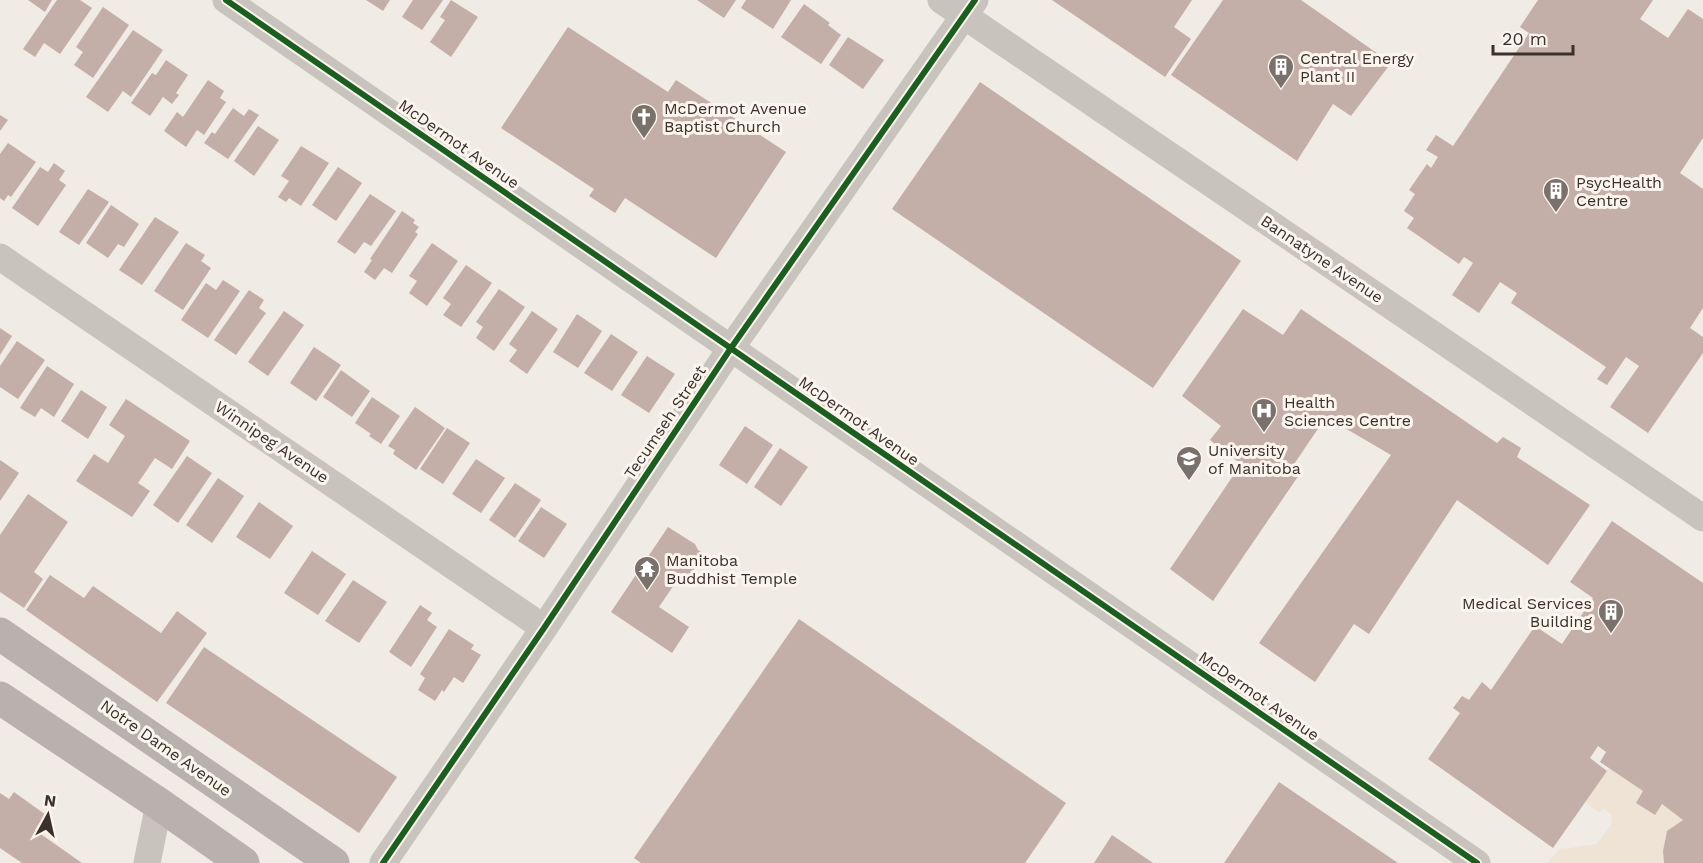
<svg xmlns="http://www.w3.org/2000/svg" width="1703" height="863" font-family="'Work Sans',sans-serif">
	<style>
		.plaza { fill: #eee3d5 }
		.building { fill: #c3afa7 }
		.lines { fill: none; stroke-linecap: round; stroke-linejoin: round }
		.minor { stroke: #c9c3be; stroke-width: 27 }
		.major { stroke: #b8b1ad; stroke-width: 33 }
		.cycleway-casing { stroke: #fbf5ee; stroke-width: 10 }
		.cycleway { stroke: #1b5e20; stroke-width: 6 }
		.labels { text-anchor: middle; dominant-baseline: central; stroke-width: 6; stroke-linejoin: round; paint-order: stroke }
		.poi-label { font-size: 16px; fill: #3b302b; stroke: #fbf5ee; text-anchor: start }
		.street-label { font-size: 16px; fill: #3b302b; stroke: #fbf5ee }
	</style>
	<rect width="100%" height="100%" fill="#f0ebe5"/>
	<path class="plaza" d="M1609 768 1643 791 1636 803 1654 815 1662 804 1683 820 1667 831 1663 851 1664 863H1547L1561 848 1564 849 1597 844 1612 823 1611 814 1603 808 1600 813 1585 802Z"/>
	<g class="building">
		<path d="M28 0H52L45 12Z"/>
		<path d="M57 0H80L92 8 60 54 44 43 35 57 23 49Z"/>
		<path d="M366 0H390L383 11Z"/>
		<path d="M413 0H443L422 30 402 17Z"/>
		<path d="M451 0 478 17 451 57 430 42 445 20 440 17Z"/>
		<path d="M697 0H736L724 18Z"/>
		<path d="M746 0H791L773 29 741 8Z"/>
		<path d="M1052 0H1192L1174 27 1191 39 1165 77Z"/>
		<path d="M1223 0H1301L1391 63 1351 116 1333 104 1297 161 1171 75Z"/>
		<path d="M1538 0H1653L1640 19 1668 38 1688 9 1703 19V138L1680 173 1703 189V308L1690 328 1703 337V353L1648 433 1610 407 1639 366 1626 357 1607 385 1597 379 1606 367 1511 303 1517 293 1500 282 1479 313 1452 295 1473 263 1464 257 1459 264 1407 228 1414 218 1404 211 1415 194 1409 190 1427 164 1431 168 1438 157 1426 150 1436 135 1453 146 1529 33 1520 27Z"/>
		<path d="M804 4 830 23 828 25 841 35 821 64 781 37Z"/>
		<path d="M103 7 129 25 93 78 74 65 83 52 76 47Z"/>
		<path d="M568 27 668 92 676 80 786 152 716 258 625 198 615 213 589 196 594 189 501 128Z"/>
		<path d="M133 30 163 50 131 97 123 91 108 112 86 97Z"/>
		<path d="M848 37 884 60 863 89 829 65Z"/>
		<path d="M166 60 188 75 176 93 179 95 172 104 163 97 150 116 131 103 152 73 156 75Z"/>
		<path d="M208 80 224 91 220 98 226 102 204 135 197 130 186 147 164 131 177 112 183 117Z"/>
		<path d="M980 82 1241 261 1153 388 892 209Z"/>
		<path d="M233 108 244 116 249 109 259 115 228 159 204 143 212 132 215 134Z"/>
		<path d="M0 115 8 120 0 131Z"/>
		<path d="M258 126 279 140 254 176 234 161Z"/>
		<path d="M8 143 36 162 11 197 8 195 4 201 0 198V154Z"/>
		<path d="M301 146 329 163 301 206 289 198 286 202 278 197 289 181 281 176Z"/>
		<path d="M54 163 65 171 59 180 66 185 38 226 12 208 40 167 48 172Z"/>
		<path d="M338 167 362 183 336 221 312 205Z"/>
		<path d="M88 189 109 202 79 245 59 232Z"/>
		<path d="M370 194 396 211 371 246 364 242 355 254 337 242Z"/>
		<path d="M111 205 139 224 124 247 118 244 108 258 86 243Z"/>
		<path d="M402 211 415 220 413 223 419 227 415 232 418 234 392 273 384 268 375 280 364 272 372 260 370 259Z"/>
		<path d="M155 217 179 232 142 285 119 270Z"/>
		<path d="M186 243 205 255 201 261 211 268 183 310 154 291Z"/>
		<path d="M432 243 458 261 427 306 409 293 417 281 409 276Z"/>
		<path d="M466 265 492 283 461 327 443 315 451 304 443 298Z"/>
		<path d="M223 280 240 291 208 338 181 320 206 283 216 290Z"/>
		<path d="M499 289 525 307 494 351 476 338 483 327 476 322Z"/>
		<path d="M249 290 264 300 259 308 266 313 236 355 214 340Z"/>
		<path d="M1243 309 1283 335 1301 309 1497 443 1503 437 1513 443 1521 448 1517 457 1590 505 1548 565 1457 500 1369 634 1354 624 1315 682 1259 643 1391 455 1326 417 1290 470 1299 475 1213 601 1170 569 1241 464 1210 440 1221 426 1182 396Z"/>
		<path d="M284 311 304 325 268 376 248 362Z"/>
		<path d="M532 311 558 329 527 374 509 361 517 350 509 344Z"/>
		<path d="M577 314 602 331 578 368 553 352Z"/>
		<path d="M0 328 12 336 0 355Z"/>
		<path d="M611 334 638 352 612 391 584 373Z"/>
		<path d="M17 341 45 360 18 399 0 387V366Z"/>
		<path d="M314 347 341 365 316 401 290 383Z"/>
		<path d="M647 356 675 374 649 413 621 395Z"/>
		<path d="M47 366 74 384 54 417 41 408 35 417 20 408Z"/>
		<path d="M341 370 370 391 352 417 323 397Z"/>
		<path d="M81 390 107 407 88 439 61 421Z"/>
		<path d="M372 397 400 416 381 444 369 436 371 434 355 423Z"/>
		<path d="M126 399 190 441 172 469 155 458 138 483 150 491 132 517 76 481 94 454 108 463 125 436 109 425Z"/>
		<path d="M415 407 445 428 416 470 393 454 395 450 388 446Z"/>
		<path d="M745 426 773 445 747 484 719 465Z"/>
		<path d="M447 428 470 443 443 484 420 469Z"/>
		<path d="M780 448 808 467 781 506 754 487Z"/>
		<path d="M187 456 212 473 178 523 153 505Z"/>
		<path d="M476 459 505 478 481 513 452 494Z"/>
		<path d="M0 460 19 473 0 501Z"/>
		<path d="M218 478 244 496 212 543 186 525Z"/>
		<path d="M515 483 541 500 515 538 489 520Z"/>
		<path d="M28 494 68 522 34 572 43 579 24 608 0 592V535Z"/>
		<path d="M259 502 293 526 270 559 236 537Z"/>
		<path d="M541 507 567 524 544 558 518 541Z"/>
		<path d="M1612 521 1703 583V863H1664L1663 851 1667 831 1683 820 1662 804 1655 815 1636 803 1643 791 1600 762 1606 752 1598 746 1590 758 1607 771 1553 848 1428 759 1460 713 1453 708 1462 696 1469 700 1482 682 1491 690 1535 626 1562 644 1593 598 1570 582Z"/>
		<path d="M668 527 695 544 698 550 704 554 689 577 682 573 659 607 689 627 672 653 611 612Z"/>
		<path d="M312 551 346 574 318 615 284 593Z"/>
		<path d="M50 575 84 598 93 586 161 633 177 611 207 633 157 702 26 610Z"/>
		<path d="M353 580 387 602 359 643 325 621Z"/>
		<path d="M420 605 432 613 427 620 437 627 411 667 389 652Z"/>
		<path d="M799 619 1066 803 1025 863H641L634 858Z"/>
		<path d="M449 629 474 645 471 649 481 655 463 683 454 677 444 692 442 690 435 701 418 690 425 678 420 674Z"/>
		<path d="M204 647 397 777 359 833 166 703Z"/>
		<path d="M1279 782 1398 863H1224Z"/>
		<path d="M14 792 46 815 35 830 82 863H22L0 848V793L9 799Z"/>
		<path d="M1112 835 1153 863H1094Z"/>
	</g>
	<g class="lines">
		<g class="minor">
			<path d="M226 0 1477 863"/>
			<path d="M941 0 1703 518"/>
			<path d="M0 257 544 628"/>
			<path d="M147 863 159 804"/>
			<path d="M383 863 544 628 731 348 975 0"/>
		</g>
		<g class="major">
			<path d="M0 634 333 863"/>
			<path d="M0 698 159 804 243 863"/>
		</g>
		<defs>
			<g id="cycleway">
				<path d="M226 0 1477 863"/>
				<path d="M383 863 544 628 731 348 975 0"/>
			</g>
		</defs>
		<use href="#cycleway" class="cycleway-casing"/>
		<use href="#cycleway" class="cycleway"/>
	</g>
	<defs>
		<symbol id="building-pin" viewBox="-11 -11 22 30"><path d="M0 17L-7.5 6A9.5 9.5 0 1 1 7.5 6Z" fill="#7a716c" stroke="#fbf5ee"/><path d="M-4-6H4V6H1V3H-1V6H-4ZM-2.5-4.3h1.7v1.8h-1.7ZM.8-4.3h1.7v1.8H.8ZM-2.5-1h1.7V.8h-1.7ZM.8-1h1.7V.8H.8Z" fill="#fff"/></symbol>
		<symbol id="church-pin" viewBox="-11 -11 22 30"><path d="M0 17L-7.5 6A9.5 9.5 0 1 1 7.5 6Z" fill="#7a716c" stroke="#fbf5ee"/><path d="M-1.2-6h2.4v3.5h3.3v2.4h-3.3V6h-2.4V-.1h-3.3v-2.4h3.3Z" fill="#fff"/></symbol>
		<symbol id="hospital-pin" viewBox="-11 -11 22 30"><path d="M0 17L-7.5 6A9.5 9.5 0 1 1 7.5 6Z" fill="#7a716c" stroke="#fbf5ee"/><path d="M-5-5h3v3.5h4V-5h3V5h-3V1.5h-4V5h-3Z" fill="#fff"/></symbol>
		<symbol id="university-pin" viewBox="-11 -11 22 30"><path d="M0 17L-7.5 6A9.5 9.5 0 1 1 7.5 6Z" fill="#7a716c" stroke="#fbf5ee"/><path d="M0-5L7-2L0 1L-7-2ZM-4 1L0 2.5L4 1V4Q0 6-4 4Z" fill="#fff"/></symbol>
		<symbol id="temple-pin" viewBox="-11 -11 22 30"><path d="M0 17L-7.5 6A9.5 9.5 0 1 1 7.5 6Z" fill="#7a716c" stroke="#fbf5ee"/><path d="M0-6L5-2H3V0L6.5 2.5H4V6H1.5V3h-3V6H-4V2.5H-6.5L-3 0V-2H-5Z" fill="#fff"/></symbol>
	</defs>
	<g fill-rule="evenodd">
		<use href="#building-pin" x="1266" y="52" width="30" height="40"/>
		<use href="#church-pin" x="629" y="102" width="30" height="40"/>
		<use href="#building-pin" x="1541" y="176" width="30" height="40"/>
		<use href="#hospital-pin" x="1249" y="396" width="30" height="40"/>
		<use href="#university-pin" x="1174" y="444" width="30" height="40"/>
		<use href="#temple-pin" x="632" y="554" width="30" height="40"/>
		<use href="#building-pin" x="1596" y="597" width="30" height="40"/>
	</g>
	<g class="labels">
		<g class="poi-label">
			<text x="1300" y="58">Central Energy<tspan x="1300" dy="18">Plant II</tspan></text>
			<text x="664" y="108">McDermot Avenue<tspan x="664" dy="18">Baptist Church</tspan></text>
			<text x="1576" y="182">PsycHealth<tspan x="1576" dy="18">Centre</tspan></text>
			<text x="1284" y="402">Health<tspan x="1284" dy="18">Sciences Centre</tspan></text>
			<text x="1208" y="450">University<tspan x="1208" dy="18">of Manitoba</tspan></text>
			<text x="666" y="560">Manitoba<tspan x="666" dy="18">Buddhist Temple</tspan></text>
			<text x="1592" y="603" text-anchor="end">Medical Services<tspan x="1592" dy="18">Building</tspan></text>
		</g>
		<g class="street-label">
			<text transform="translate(459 144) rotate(35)">McDermot Avenue</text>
			<text transform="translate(1322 259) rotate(34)">Bannatyne Avenue</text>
			<text transform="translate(859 421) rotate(35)">McDermot Avenue</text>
			<text transform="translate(665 422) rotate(-56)">Tecumseh Street</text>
			<text transform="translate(272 442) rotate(34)">Winnipeg Avenue</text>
			<text transform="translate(1259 696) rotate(35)">McDermot Avenue</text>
			<text transform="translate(166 748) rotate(35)">Notre Dame Avenue</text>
		</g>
	</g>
	<g transform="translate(48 815) rotate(8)" stroke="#fbf5ee" stroke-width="4.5" paint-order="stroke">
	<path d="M0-4.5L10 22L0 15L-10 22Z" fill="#3b302b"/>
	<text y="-9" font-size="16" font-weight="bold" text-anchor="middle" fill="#3b302b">N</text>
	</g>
	<path d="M1493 45v9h80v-9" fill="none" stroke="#3b302b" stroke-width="3"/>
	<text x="1502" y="45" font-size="18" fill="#3b302b" stroke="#fbf5ee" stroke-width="4.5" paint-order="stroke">20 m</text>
</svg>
